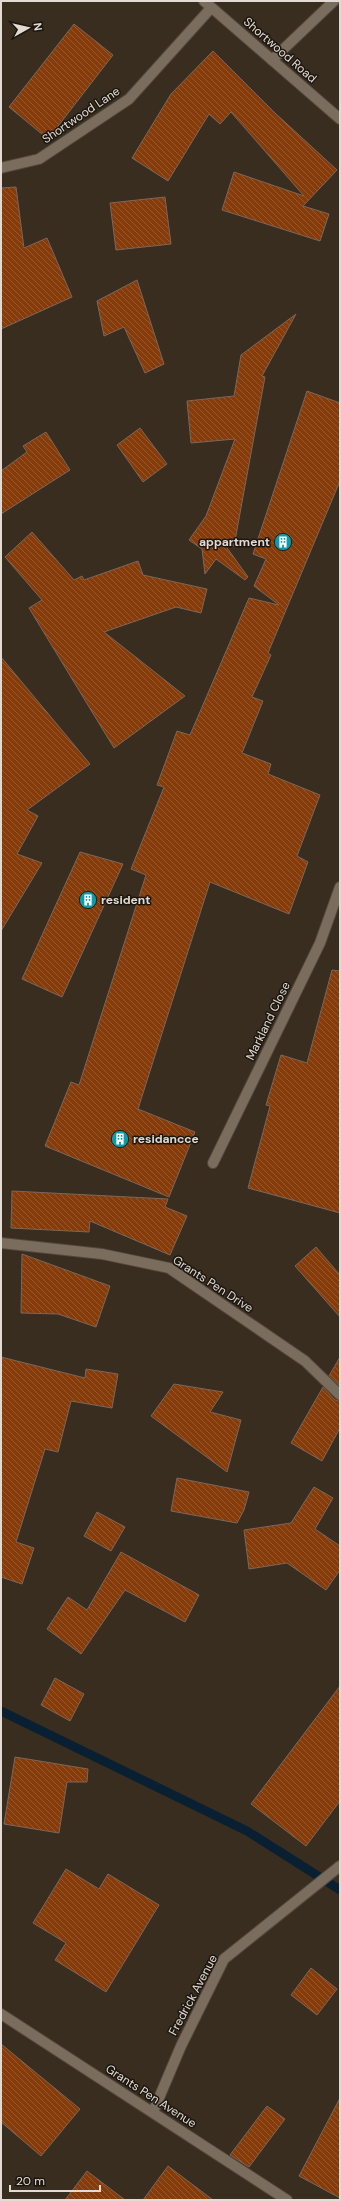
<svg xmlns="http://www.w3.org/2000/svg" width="341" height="2201" font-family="'DM Sans',sans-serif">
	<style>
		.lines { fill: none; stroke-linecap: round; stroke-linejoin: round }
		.stream { stroke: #082032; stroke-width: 9 }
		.building { fill: url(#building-back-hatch); stroke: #7a675d }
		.minor-casing { stroke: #53483d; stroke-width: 12 }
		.secondary-casing { stroke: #53483d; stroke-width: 12 }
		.minor { stroke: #7b6d5e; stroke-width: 10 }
		.secondary { stroke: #7b6d5e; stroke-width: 10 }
		.labels { text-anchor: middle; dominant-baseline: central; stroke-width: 3; stroke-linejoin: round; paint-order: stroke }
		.street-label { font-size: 12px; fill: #e3dbd3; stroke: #1c1610 }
		.poi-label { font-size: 12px; font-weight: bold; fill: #e3dbd3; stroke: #1c1610; text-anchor: start }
	</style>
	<defs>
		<pattern id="building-back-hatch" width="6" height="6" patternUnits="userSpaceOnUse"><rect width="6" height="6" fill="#853c0a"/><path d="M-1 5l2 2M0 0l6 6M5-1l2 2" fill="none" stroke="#96582d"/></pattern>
	</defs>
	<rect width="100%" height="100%" fill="#392d1f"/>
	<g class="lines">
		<path class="stream" d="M1 1711 247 1831 340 1890"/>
	</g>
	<g class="building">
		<path d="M74 24 113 55 48 139 9 107Z"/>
		<path d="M213 51 275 113 337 170 303 206 329 214 320 241 222 210 234 172 304 196 231 112 220 124 209 114 168 181 132 158 171 94Z"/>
		<path d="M16 187 24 248 47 238 72 297 1 329V188Z"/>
		<path d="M165 197 171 244 116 250 110 203Z"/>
		<path d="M137 280 164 364 145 373 124 327 104 336 97 301Z"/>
		<path d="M296 314 262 376 265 377 234 546 227 543 225 545 248 577 245 580 216 559 205 574 202 549 189 540 206 516 235 439 191 443 187 401 234 396 241 355Z"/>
		<path d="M307 391 340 403V481L268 653 271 655 252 697 263 701 242 753 271 764 268 774 320 795 297 856 308 862 289 914 210 882 138 1109 195 1132 169 1197 45 1146 71 1082 79 1085 146 875 131 869 164 787 157 785 177 731 190 735 249 598 279 605 254 586 266 559 253 554Z"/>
		<path d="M140 428 167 464 143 482 117 445Z"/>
		<path d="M46 432 70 470 1 514V471L27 452 23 446Z"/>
		<path d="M32 532 74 580 82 576 84 580 138 561 143 575 207 589 201 613 176 607 104 632 185 696 114 748 29 608 42 600 5 557Z"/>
		<path d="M1 657 90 764 27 810 38 816 17 854 42 863 1 931Z"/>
		<path d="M80 852 123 864 62 997 22 979Z"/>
		<path d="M332 970 340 971V1213L248 1188 270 1106 266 1105 281 1055 307 1063Z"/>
		<path d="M12 1191 168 1199 165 1207 187 1216 170 1255 90 1221 89 1232 11 1228Z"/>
		<path d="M316 1247 340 1275V1317L295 1266Z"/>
		<path d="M22 1254 110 1286 96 1327 58 1314 21 1313Z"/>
		<path d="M1 1357 85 1378 86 1369 118 1374 112 1408 71 1401 58 1452 45 1449 16 1542 34 1548 22 1584 1 1577Z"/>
		<path d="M340 1357V1386L329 1376Z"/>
		<path d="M174 1384 223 1392 210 1412 241 1420 227 1472 151 1416Z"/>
		<path d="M323 1387 335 1400 340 1401V1428L322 1461 291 1443Z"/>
		<path d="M177 1478 249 1492 244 1510 237 1523 171 1511Z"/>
		<path d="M314 1487 333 1498 315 1529 340 1546V1570L326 1590 287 1563 249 1569 244 1530 291 1523Z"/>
		<path d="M97 1512 125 1527 111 1551 84 1536Z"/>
		<path d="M121 1552 199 1595 185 1622 125 1590 81 1654 47 1629 68 1597 87 1610Z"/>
		<path d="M55 1678 84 1694 70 1721 41 1705Z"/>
		<path d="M340 1686V1801L306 1846 251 1804Z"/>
		<path d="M15 1757 88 1769 87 1782H67L59 1833 4 1824Z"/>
		<path d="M66 1869 99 1889 108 1874 159 1905 106 1992 55 1960 66 1943 33 1923Z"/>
		<path d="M311 1968 337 1989 317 2015 291 1995Z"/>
		<path d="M1 2044 80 2109 41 2156 1 2122Z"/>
		<path d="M340 2098V2198L299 2176Z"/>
		<path d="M267 2106 285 2119 249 2167 230 2155Z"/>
		<path d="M168 2166 213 2200H143Z"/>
		<path d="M87 2171 125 2200H65Z"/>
	</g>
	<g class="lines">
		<defs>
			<g id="minor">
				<path d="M272 60 334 1"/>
				<path d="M1 168 39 159 129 99 211 8"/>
				<path d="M213 1163 320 943 340 887"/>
				<path d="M1 1243 102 1254 169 1268 305 1361 340 1395"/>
				<path d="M1 2014 287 2200"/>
				<path d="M153 2112 181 2046 224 1959 340 1866"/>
			</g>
			<path id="secondary" d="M204 1 340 119"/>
		</defs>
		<use href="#minor" class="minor-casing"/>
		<use href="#secondary" class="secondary-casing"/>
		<use href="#minor" class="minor"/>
		<use href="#secondary" class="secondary"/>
	</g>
	<defs>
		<symbol id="building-disc" viewBox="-11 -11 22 22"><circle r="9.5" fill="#0f9aa8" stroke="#1c1610"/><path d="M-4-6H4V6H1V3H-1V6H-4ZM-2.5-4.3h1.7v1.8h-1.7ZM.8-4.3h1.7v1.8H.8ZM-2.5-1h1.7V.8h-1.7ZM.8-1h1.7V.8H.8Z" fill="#fff"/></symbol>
	</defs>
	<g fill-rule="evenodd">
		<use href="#building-disc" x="273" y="532" width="20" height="20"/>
		<use href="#building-disc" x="78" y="890" width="20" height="20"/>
		<use href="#building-disc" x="110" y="1129" width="20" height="20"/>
	</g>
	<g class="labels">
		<g class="street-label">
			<text transform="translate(280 50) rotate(41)">Shortwood Road</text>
			<text transform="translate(81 115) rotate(-34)">Shortwood Lane</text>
			<text transform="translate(268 1021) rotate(-64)">Markland Close</text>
			<text transform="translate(213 1284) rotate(33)">Grants Pen Drive</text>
			<text transform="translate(193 1995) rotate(-62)">Fredrick Avenue</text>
			<text transform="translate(151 2096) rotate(33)">Grants Pen Avenue</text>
		</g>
		<g class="poi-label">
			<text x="270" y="542" text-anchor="end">appartment</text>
			<text x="101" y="900">resident</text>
			<text x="133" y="1139">residancce</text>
		</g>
	</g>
	<rect width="341" height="2201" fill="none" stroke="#e3dbd3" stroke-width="4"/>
	<g transform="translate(28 28) rotate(82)" stroke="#1c1610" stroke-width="3" paint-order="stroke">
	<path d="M0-3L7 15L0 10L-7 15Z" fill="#e3dbd3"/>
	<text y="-6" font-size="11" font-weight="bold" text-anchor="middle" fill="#e3dbd3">N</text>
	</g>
	<path d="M10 2185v6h90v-6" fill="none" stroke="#e3dbd3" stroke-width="2"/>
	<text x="16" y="2185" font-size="12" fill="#e3dbd3" stroke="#1c1610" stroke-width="3" paint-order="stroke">20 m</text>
</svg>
